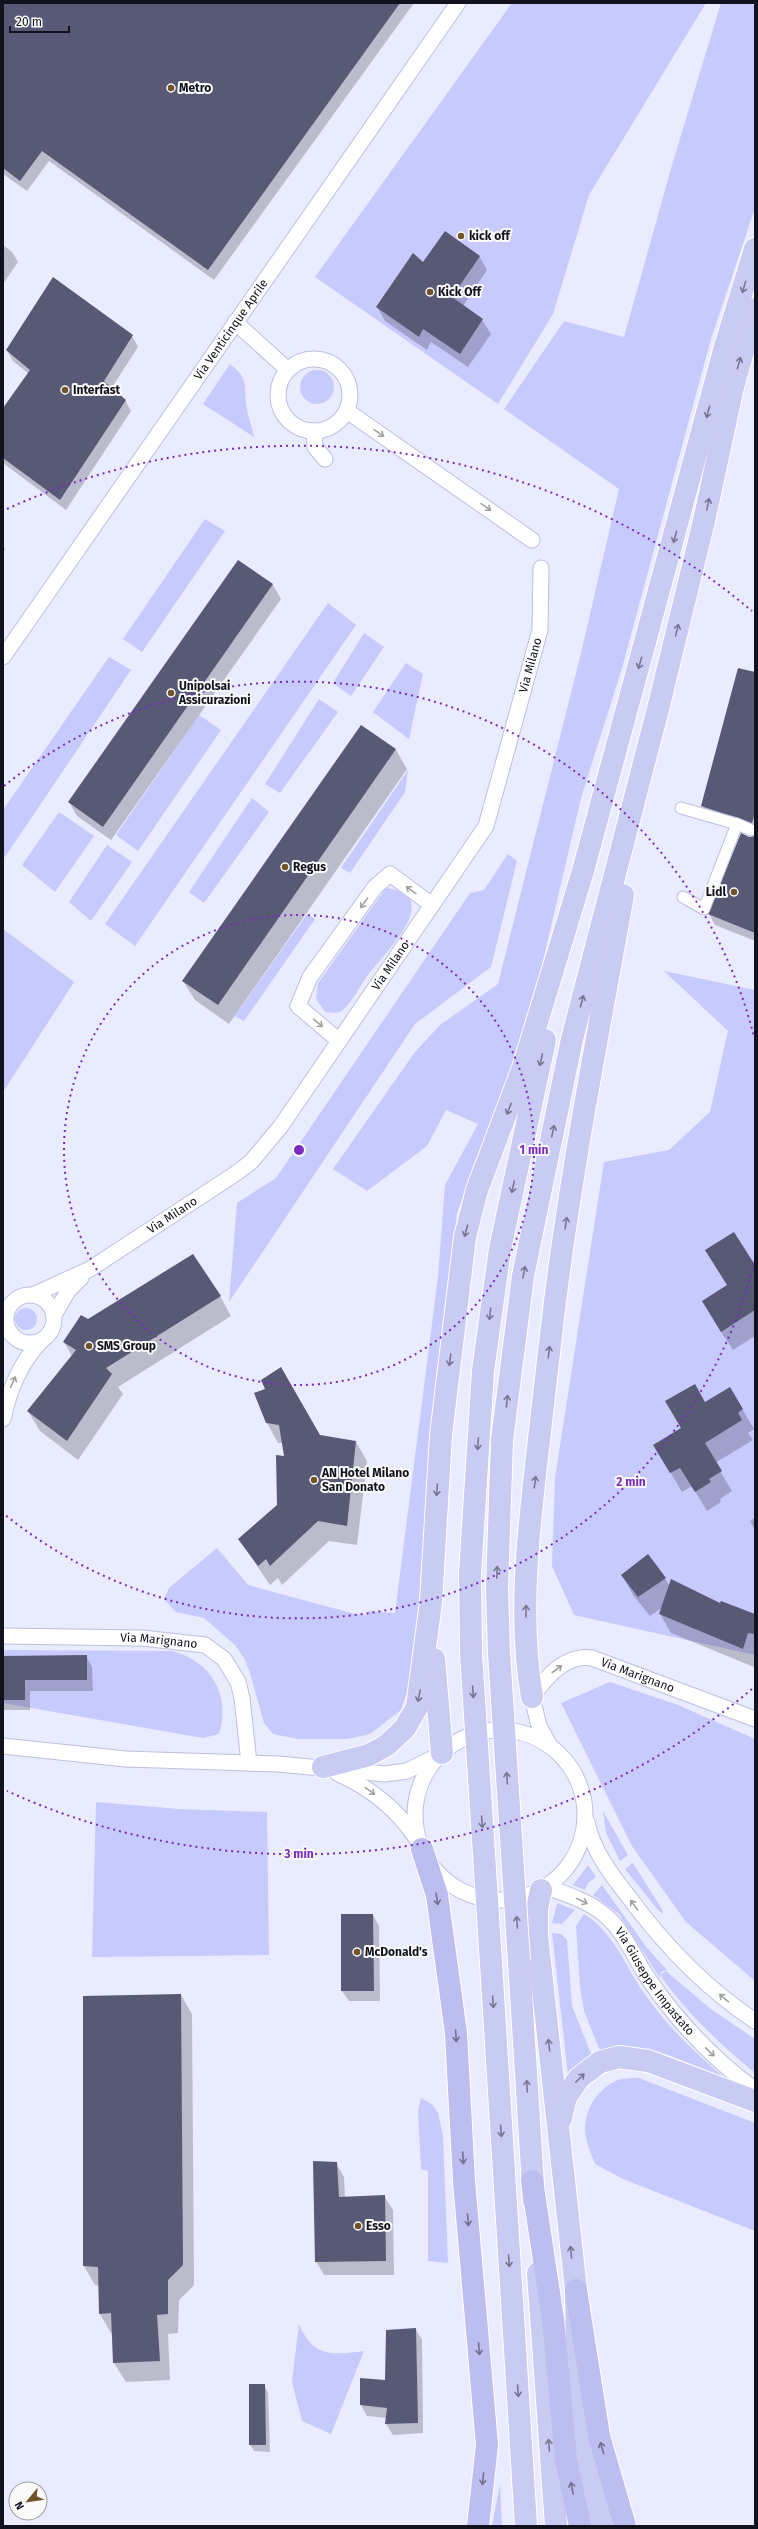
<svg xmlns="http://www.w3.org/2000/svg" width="758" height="2529" font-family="'Fira Sans',sans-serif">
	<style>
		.green { fill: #c7cafd }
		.shadow { fill: #0003 }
		.building { fill: #575975 }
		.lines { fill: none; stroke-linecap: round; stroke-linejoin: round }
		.pedestrian-casing { stroke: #bdbfdf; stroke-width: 13 }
		.minor-casing { stroke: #bdbfdf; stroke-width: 17 }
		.trunk-casing { stroke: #fff; stroke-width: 24 }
		.motorway-casing { stroke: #fff; stroke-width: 24 }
		.pedestrian { stroke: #fff; stroke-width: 11 }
		.minor { stroke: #fff; stroke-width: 15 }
		.trunk { stroke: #c8cbf2; stroke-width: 22 }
		.motorway { stroke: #bbbeee; stroke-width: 22 }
		.trunk-bridge-casing { stroke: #fff; stroke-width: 24; stroke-linecap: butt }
		.trunk-bridge { stroke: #c8cbf2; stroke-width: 22 }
		.oneway { stroke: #767892 }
		.oneway2 { stroke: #a0a0a5 }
		.oneway3 { stroke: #6e7190 }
		.ring { fill: none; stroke: #7b2cbf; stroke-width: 2; stroke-dasharray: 2 4 }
		.poi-dot { fill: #725328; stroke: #fafafa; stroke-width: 1.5 }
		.labels { text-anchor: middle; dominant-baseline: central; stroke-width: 4; stroke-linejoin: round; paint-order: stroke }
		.poi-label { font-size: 12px; font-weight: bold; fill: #11121d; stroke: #fafafa; text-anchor: start }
		.street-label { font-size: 12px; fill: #11121d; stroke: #fafafa }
		.centre { fill: #7b2cbf; stroke: #fafafa; stroke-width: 2 }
		.ring-label { font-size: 12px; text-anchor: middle; font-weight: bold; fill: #7b2cbf; stroke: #fafafa; stroke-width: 4; stroke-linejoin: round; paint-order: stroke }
	</style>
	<rect width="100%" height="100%" fill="#e9ebff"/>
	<g class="green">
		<path d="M512 3H706L589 195 553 314 498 404 315 277Z"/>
		<path d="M721 3H755V208L711 339 622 668 581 798 528 1025 457 1213 420 1580 419 1629 414 1673 401 1710 370 1734 348 1739H298L273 1734 264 1723 250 1673 244 1658 235 1645 204 1618 176 1612 164 1599 169 1588 217 1548 248 1585 355 1614 367 1615 368 1611 395 1613 438 1277 445 1185 478 1124 446 1110 427 1146 367 1191 333 1169 415 1052 440 1025 498 984 581 653 619 489 504 409 564 321 624 337 672 165Z"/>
		<path d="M230 364C248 379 244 381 246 402 247 414 252 426 254 437L203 404Z"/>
		<circle cx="317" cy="387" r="17"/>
		<path d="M205 519 225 531 142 652 123 639Z"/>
		<path d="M328 603 356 625 135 946 105 924Z"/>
		<path d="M364 633 384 647 351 696 333 683Z"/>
		<path d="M109 657 131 670 5 857 3 856V810Z"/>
		<path d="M406 663 423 674 409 739 373 712Z"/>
		<path d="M319 699 338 712 280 793 265 784Z"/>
		<path d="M199 715 221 730 138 851 116 835Z"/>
		<path d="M408 770 405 792 350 873 341 868Z"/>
		<path d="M252 798 269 812 204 903 189 892Z"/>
		<path d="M59 812 94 836 55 892 22 865Z"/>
		<path d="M107 845 132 862 91 921 69 902Z"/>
		<path d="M508 854 517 861 491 967 415 1024 229 1302 237 1203 276 1178 470 893 484 890Z"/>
		<path d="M386 888C446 895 385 953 368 975 360 985 353 1002 343 1010 337 1014 332 1013 325 1012L316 999 318 983Z"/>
		<path d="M307 914 315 919 244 1021 235 1016Z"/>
		<path d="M3 929 74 982 3 1092Z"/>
		<path d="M664 971 755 990V1655L574 1615 552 1566 555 1478 604 1162 669 1150 710 1112 728 1031Z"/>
		<circle cx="26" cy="1319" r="11"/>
		<path d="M3 1650 172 1651C211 1661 231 1695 219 1734L203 1738 3 1703Z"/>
		<path d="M610 1682 678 1705 755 1739V1981L686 1922 632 1846 561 1703Z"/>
		<path d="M96 1802 179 1809 267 1812 269 1955 92 1957Z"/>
		<path d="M603 1811 628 1855 620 1861 606 1833Z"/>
		<path d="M633 1863 663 1911V1914L657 1909 625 1869Z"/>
		<path d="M588 1865 596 1877 588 1883 585 1890 573 1885Z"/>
		<path d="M602 1885 647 1948 667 1970 661 1972 660 1978 619 1914 593 1895Z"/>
		<path d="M557 1903 575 1910 562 1924 552 1923Z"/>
		<path d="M584 1914C614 1932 626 1968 646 1996 668 2027 696 2054 725 2078 687 2064 640 2036 600 2051L584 2011 580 1987 576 1926Z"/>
		<path d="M552 1933 561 1934 567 1940 572 2006 592 2056 579 2064 568 2075Z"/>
		<path d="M666 1971 712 2010 755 2039V2073C720 2044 689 2015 662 1978L661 1974Z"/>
		<path d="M639 2078 755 2123V2231L623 2179 595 2164C592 2156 588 2147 586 2138 581 2114 596 2089 618 2080 624 2078 633 2078 639 2078Z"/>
		<path d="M421 2098 432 2104 438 2113 443 2136 448 2263 428 2261V2171L421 2169 418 2111Z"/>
		<path d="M299 2324C314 2358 331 2355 364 2351L331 2434 302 2421 292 2382Z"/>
		<path d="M500 2484 502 2526H492Z"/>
	</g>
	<g class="shadow">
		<path d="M3 3H414L214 280 49 161 27 191 3 174Z"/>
		<path d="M3 245 12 252 18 262 3 284Z"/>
		<path d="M479 256 487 270 463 306 482 320 491 334 468 367 431 342 427 350 385 321 377 307 423 263Z"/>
		<path d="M132 336 138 347 111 389 125 400 131 411 66 510 3 463V409L29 374 13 361 7 350Z"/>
		<path d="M3 545 5 549 3 553Z"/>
		<path d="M238 561 273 585 281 599 111 840 77 816 69 802Z"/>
		<path d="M755 674V832L708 817 702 806Z"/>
		<path d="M361 726 396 750 407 769 229 1024 195 1000 183 981Z"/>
		<path d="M755 836V941L715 925 709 914 751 838Z"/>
		<path d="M706 1250 752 1262 755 1261V1336L733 1350 714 1321 728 1286Z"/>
		<path d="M220 1296 231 1316 118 1387 123 1394 78 1460 40 1431 28 1411 72 1356 64 1342 88 1320Z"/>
		<path d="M730 1388 754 1429 748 1433 753 1440 715 1463 732 1491 720 1499 721 1502 707 1511 692 1486 682 1492 666 1465 682 1429 705 1403Z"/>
		<path d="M255 1394 319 1435 356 1442 367 1461 357 1545 329 1541 282 1585 278 1578 270 1585 239 1539 278 1506 285 1457 283 1443H278L267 1423Z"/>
		<path d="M755 1518V1530L750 1521Z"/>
		<path d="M648 1555 670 1586 755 1616 754 1667 671 1633 660 1614 662 1608 650 1616 633 1595 622 1575Z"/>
		<path d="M86 1656 92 1667 93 1691H30V1710H3V1657Z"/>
		<path d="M373 1915 379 1926 380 2001H349L342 1991Z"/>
		<path d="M181 1995 192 2014 194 2285 179 2300 178 2333 168 2334 170 2380 126 2382 114 2363 113 2333H111L100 2314 99 2286 95 2285 84 2266Z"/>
		<path d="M336 2163 344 2177 345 2198 384 2196 393 2210 394 2275H324L316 2261Z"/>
		<path d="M416 2330 422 2340 423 2433 393 2435 386 2424 387 2418 367 2416 361 2405V2379L386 2381Z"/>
		<path d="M264 2385 268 2393 270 2452 254 2451 250 2444Z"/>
	</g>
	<g class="building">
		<path d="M3 3H400L208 270 42 151 20 181 3 168Z"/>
		<path d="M445 231 480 256 452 297 483 319 460 354 423 329 419 337 376 307 413 253 423 262Z"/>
		<path d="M53 277 133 335 104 381 126 400 60 500 3 458V408L30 370 6 350Z"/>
		<path d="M238 560 273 584 103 827 68 802Z"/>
		<path d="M738 668 755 672V813L752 823 701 806Z"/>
		<path d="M361 725 396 749 218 1005 182 981Z"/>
		<path d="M741 833 749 837 755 836V933L708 914Z"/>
		<path d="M734 1232 755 1265V1310L721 1332 702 1301 727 1285 705 1250Z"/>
		<path d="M193 1254 221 1296 106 1368 112 1374 67 1441 27 1411 76 1350 63 1342 81 1315 88 1319Z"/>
		<path d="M281 1367 320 1435 356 1441 347 1526 318 1521 270 1566 266 1559 258 1566 238 1539 277 1505 276 1455 284 1456 279 1425 266 1423 254 1393 265 1389 261 1380Z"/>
		<path d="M695 1384 705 1402 730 1387 743 1409 738 1413 742 1420 705 1443 722 1471 709 1479 711 1482 695 1492 680 1468 670 1473 653 1445 681 1428 665 1401Z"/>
		<path d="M648 1554 666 1578 638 1597 621 1575Z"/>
		<path d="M671 1579 720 1603 721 1601 755 1614V1634L748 1633 743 1649 659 1614Z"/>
		<path d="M87 1655V1680H25V1700H3V1656Z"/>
		<path d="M341 1914H373L374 1991H341Z"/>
		<path d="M181 1994 183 2265 168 2280V2314L157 2315 160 2361 113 2363 111 2313 99 2314 98 2267 83 2266V1996Z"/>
		<path d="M313 2161 337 2162 339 2197 385 2195 386 2261 315 2262Z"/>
		<path d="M416 2328 418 2423 385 2424 387 2408 360 2405V2378L385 2380 386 2330Z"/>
		<path d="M249 2384H265L266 2445H249Z"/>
	</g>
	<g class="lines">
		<defs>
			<g id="pedestrian">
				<path d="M681 808 737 824 704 909 683 897"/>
				<path d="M737 824 751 830"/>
			</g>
			<g id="minor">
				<path d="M235 322 288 370"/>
				<circle cx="314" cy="395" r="36"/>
				<path d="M347 411 532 540"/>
				<path d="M314 431 315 447 325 459"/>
				<path id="s1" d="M3 657 458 3"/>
				<path d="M338 1040 298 1006 310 977 375 887 390 874 432 905"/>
				<path id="s2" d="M33 1295 90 1269 235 1174 251 1162 281 1126 486 826 540 630 541 568"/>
				<circle cx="30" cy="1319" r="24"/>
				<path d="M54 1315 68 1291 81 1278"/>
				<path d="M3 1419C10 1388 20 1363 42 1340"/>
				<path id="s3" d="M3 1636 142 1638 205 1645 224 1659 238 1682 242 1698 249 1763"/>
				<circle cx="500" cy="1815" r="85"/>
				<path d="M3 1746 126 1759 278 1764 385 1774 407 1771 435 1757"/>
				<path id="s4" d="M550 1746 539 1726 532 1697C546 1677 565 1654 592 1658L755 1719"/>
				<path d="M337 1773C368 1787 397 1809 416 1838"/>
				<path d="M587 1822C593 1851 610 1873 628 1896 664 1945 704 1987 755 2021"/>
				<path id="s5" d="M546 1887C566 1894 589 1901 606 1916 625 1932 635 1960 650 1981 678 2022 715 2060 755 2090"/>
			</g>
			<g id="trunk">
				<path d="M471 1653 470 1574 483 1371 500 1249 545 1040"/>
				<path d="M499 1653 497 1588 502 1440 523 1276 572 1039 658 709 704 521 733 387 755 309"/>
				<path d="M434 1659 442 1753"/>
				<path d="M532 1697C516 1604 532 1506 542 1413 548 1363 553 1313 560 1264 577 1140 601 1018 623 895"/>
				<path d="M323 1767 369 1755 387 1745 405 1728 417 1707 431 1602 441 1435 465 1237 477 1190 523 1068 583 871 724 350 755 249"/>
				<path d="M541 1890 537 1909V1935L576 2290 577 2369 587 2454 602 2526"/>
				<path d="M519 1961 534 2201"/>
				<path d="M491 1963 526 2526"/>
				<path d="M561 2118 566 2097 579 2078 600 2062 619 2057 648 2061 755 2101"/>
				<path d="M538 2273 556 2526"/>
			</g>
			<g id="motorway">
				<path d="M422 1849 437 1895 456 2033 464 2181 487 2445 478 2526"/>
				<path d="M532 2181 553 2319 566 2459 580 2526"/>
				<path d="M576 2290 599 2436 625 2526"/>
			</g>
		</defs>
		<use href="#pedestrian" class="pedestrian-casing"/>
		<use href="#minor" class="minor-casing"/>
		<use href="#trunk" class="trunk-casing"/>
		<use href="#motorway" class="motorway-casing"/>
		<use href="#pedestrian" class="pedestrian"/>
		<use href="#minor" class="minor"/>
		<use href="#trunk" class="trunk"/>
		<use href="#motorway" class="motorway"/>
		<defs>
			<g id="trunk-bridge">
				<path d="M471 1653 491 1963"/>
				<path d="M499 1653 519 1961"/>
			</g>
		</defs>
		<use href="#trunk-bridge" class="trunk-bridge-casing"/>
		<use href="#trunk-bridge" class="trunk-bridge"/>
	</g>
	<defs><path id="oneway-shaft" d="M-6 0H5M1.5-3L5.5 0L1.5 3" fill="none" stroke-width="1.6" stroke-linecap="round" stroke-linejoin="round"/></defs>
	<g class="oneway">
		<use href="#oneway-shaft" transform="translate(744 287) rotate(107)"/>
		<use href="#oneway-shaft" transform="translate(739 363) rotate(-74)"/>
		<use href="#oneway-shaft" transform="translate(708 412) rotate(105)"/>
		<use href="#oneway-shaft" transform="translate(708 504) rotate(-78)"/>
		<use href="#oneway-shaft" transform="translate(675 537) rotate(105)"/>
		<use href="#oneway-shaft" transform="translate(677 630) rotate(-76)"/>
		<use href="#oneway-shaft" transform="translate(640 663) rotate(106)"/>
		<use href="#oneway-shaft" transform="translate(582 1001) rotate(-75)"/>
		<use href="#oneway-shaft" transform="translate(541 1060) rotate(103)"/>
		<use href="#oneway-shaft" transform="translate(509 1109) rotate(112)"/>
		<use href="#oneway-shaft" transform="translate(553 1131) rotate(-78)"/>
		<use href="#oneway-shaft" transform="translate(513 1187) rotate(102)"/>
		<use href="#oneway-shaft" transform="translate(566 1223) rotate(-81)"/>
		<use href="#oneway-shaft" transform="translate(466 1231) rotate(105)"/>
		<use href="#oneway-shaft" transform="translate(524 1272) rotate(-79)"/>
		<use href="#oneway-shaft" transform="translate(490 1314) rotate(97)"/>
		<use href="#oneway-shaft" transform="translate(549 1352) rotate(-83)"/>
		<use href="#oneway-shaft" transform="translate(450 1360) rotate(97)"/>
		<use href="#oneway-shaft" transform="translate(507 1401) rotate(-84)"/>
		<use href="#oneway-shaft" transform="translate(478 1444) rotate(94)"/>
		<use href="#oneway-shaft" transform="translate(535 1482) rotate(-83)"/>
		<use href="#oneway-shaft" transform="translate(437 1490) rotate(94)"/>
		<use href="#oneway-shaft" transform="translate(497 1572) rotate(-88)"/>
		<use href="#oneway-shaft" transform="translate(526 1611) rotate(-89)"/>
		<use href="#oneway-shaft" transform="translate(473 1692) rotate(86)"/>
		<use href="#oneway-shaft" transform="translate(419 1696) rotate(101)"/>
		<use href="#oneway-shaft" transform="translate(507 1778) rotate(-94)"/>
		<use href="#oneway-shaft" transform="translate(482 1822) rotate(86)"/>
		<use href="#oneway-shaft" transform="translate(517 1922) rotate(-94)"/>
		<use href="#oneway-shaft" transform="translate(493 2002) rotate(86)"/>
		<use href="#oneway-shaft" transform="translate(549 2045) rotate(-96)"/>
		<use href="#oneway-shaft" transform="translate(580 2078) rotate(-45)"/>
		<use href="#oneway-shaft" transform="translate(527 2086) rotate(-93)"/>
		<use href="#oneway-shaft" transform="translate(501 2131) rotate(86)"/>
		<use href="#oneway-shaft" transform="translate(571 2252) rotate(-96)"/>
		<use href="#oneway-shaft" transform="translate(509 2261) rotate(86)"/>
		<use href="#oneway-shaft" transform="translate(518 2391) rotate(86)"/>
		<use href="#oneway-shaft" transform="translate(549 2445) rotate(-94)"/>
	</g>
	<g class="oneway2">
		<use href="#oneway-shaft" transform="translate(379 433) rotate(35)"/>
		<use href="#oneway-shaft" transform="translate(486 507) rotate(35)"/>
		<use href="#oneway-shaft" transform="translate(411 890) rotate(-144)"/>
		<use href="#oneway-shaft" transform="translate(364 903) rotate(126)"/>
		<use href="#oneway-shaft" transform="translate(318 1023) rotate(40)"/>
		<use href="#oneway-shaft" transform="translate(13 1382) rotate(-66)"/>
		<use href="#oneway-shaft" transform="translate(557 1669) rotate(-37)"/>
		<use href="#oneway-shaft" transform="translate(370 1791) rotate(36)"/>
		<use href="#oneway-shaft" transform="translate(582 1901) rotate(26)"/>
		<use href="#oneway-shaft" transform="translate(634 1905) rotate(-127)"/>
		<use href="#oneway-shaft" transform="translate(724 1998) rotate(-141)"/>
		<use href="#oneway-shaft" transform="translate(710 2052) rotate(44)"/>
	</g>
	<g class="oneway3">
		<use href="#oneway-shaft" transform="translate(437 1899) rotate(81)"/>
		<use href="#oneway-shaft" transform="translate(456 2036) rotate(86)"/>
		<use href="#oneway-shaft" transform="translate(463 2158) rotate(87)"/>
		<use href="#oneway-shaft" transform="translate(468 2220) rotate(85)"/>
		<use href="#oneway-shaft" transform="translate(479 2349) rotate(86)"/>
		<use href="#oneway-shaft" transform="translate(602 2448) rotate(-106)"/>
		<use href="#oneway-shaft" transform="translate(483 2479) rotate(96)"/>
		<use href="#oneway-shaft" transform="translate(572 2488) rotate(-101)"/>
	</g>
	<g class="ring">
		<circle cx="299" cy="1150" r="235"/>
		<path d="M754 1263A469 469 0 0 1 4 1514M4 786A469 469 0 0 1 754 1037"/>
		<path d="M752 1689A704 704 0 0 1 7 1791M7 509A704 704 0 0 1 752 611"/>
	</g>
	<g class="poi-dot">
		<circle cx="171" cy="88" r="4"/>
		<circle cx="461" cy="236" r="4"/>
		<circle cx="430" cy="292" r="4"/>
		<circle cx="65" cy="390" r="4"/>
		<circle cx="171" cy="693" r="4"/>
		<circle cx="285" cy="867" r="4"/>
		<circle cx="734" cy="892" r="4"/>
		<circle cx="89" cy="1346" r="4"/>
		<circle cx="314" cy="1480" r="4"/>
		<circle cx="357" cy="1952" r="4"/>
		<circle cx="358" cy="2226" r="4"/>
	</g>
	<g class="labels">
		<g class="poi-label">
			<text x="179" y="88">Metro</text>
			<text x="469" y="236">kick off</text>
			<text x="438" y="292">Kick Off</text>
			<text x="73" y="390">Interfast</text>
			<text x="179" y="686">Unipolsai<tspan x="179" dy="14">Assicurazioni</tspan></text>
			<text x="293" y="867">Regus</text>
			<text x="726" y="892" text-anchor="end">Lidl</text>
			<text x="97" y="1346">SMS Group</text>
			<text x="322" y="1473">AN Hotel Milano<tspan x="322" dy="14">San Donato</tspan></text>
			<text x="365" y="1952">McDonald's</text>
			<text x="366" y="2226">Esso</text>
		</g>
		<g class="street-label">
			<text stroke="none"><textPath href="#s1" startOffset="399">Via Venticinque Aprile</textPath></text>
			<text stroke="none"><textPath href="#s2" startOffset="833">Via Milano</textPath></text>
			<text stroke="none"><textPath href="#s2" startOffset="497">Via Milano</textPath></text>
			<text stroke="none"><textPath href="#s2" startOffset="161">Via Milano</textPath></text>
			<text stroke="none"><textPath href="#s3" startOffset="156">Via Marignano</textPath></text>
			<text stroke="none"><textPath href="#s4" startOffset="177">Via Marignano</textPath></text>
			<text stroke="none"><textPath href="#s5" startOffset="149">Via Giuseppe Impastato</textPath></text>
		</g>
	</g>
	<circle cx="299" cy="1150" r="6" class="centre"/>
	<g class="ring-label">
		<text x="534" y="1154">1 min</text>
		<text x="631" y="1486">2 min</text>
		<text x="299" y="1858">3 min</text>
	</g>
	<rect width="758" height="2529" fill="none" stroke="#11121d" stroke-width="8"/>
	<g transform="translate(28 2501) rotate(241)"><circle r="19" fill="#fafafa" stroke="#9d9da2"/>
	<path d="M0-3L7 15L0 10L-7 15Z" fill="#725328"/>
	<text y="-6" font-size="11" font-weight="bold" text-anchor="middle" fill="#11121d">N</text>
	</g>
	<path d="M10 26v6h59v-6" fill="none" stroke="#11121d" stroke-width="2"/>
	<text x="16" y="26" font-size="12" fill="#11121d" stroke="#fafafa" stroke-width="3" paint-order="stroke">20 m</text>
</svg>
